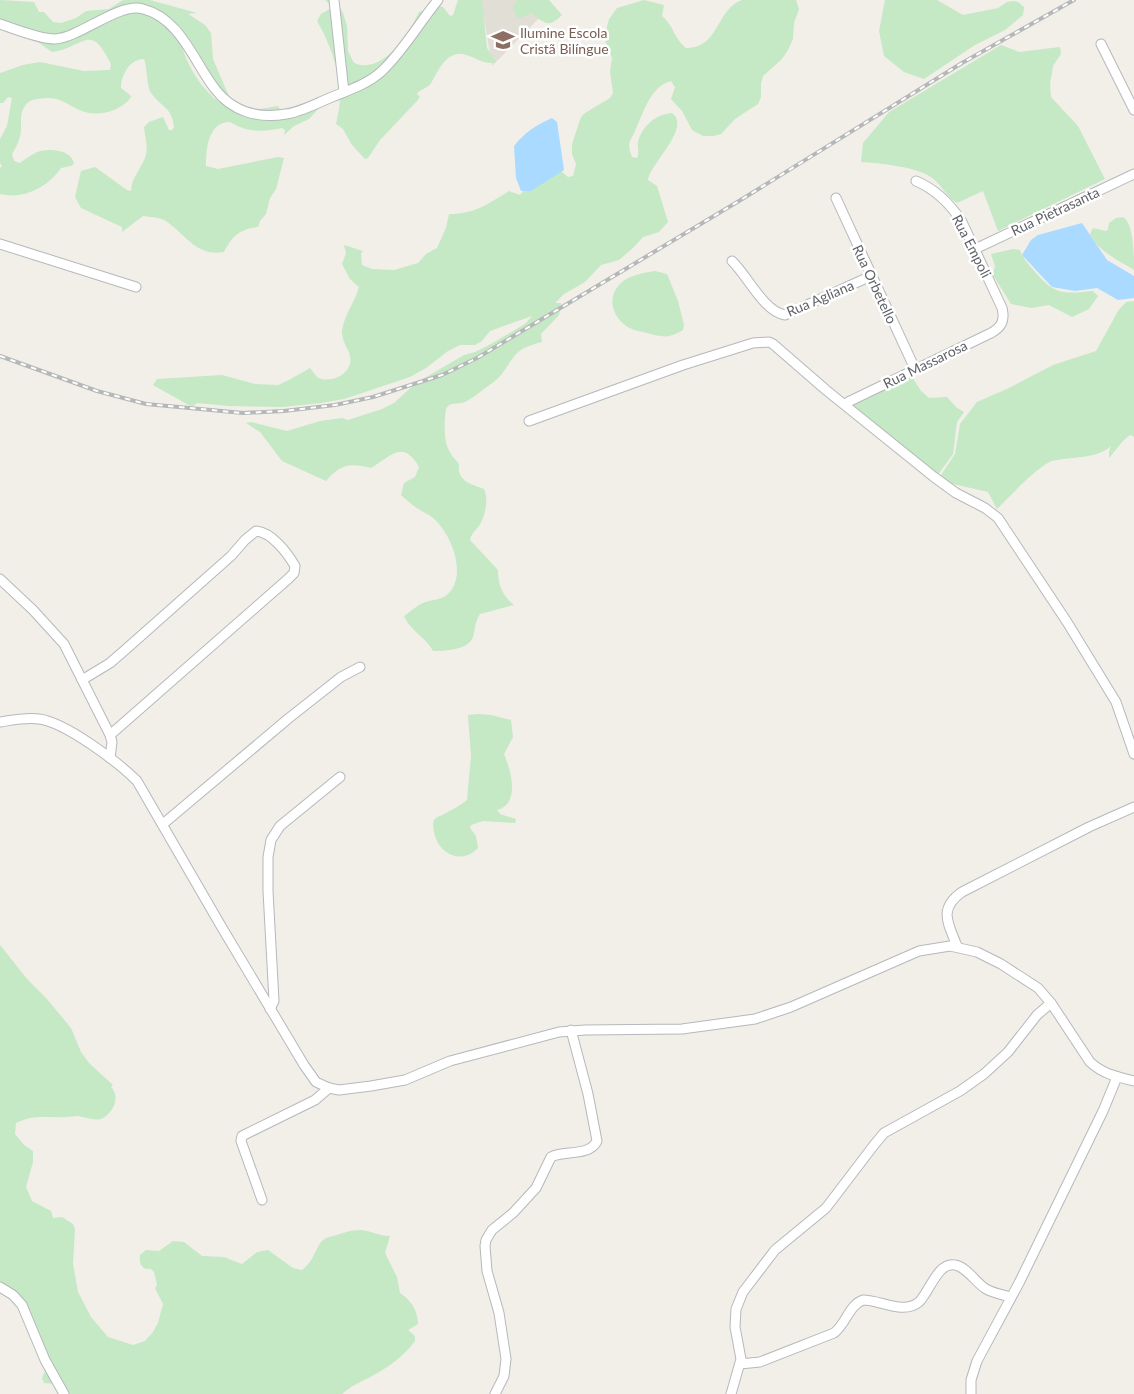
<svg xmlns="http://www.w3.org/2000/svg" width="1134" height="1394" font-family="Lato,sans-serif">
	<style>
		.education { fill: #e1ded6 }
		.green { fill: #c5e8c5 }
		.water { fill: #aadaff }
		.lines { fill: none; stroke-linecap: round; stroke-linejoin: round }
		.minor-casing { stroke: #b5b8bc; stroke-width: 11 }
		.minor { stroke: #fff; stroke-width: 9 }
		.rail-casing { stroke: #b6b7b8; stroke-width: 4 }
		.rail { stroke: #fff; stroke-width: 2; stroke-dasharray: 5.5; stroke-linecap: butt }
		.labels { text-anchor: middle; dominant-baseline: central; stroke-width: 5; stroke-linejoin: round; paint-order: stroke }
		.education-label { font-size: 14px; fill: #785e54; stroke: #fff; text-anchor: start }
		.street-label { font-size: 14px; fill: #5f6368; stroke: #fff }
	</style>
	<rect width="100%" height="100%" fill="#f1efe8"/>
	<path class="education" d="M481 0H542L544 13 492 66Z"/>
	<g class="green">
		<path d="M0 0 34 2 39 12H44L53 22 61 23 76 18 86 11 109 9 123 0H150L197 13 188 14 205 25 211 33 213 59 230 99 225 98 180 39C185 65 210 107 239 110 251 111 266 108 278 106L282 113 319 108 309 119 294 126 284 135 285 130 282 128C262 132 249 133 230 122 208 122 206 149 206 166L218 169 278 157 284 158 276 189 270 198 266 214 260 221 258 227C240 229 232 236 224 252 197 257 186 235 166 221 160 217 150 217 143 216L122 232V227L81 208 75 197 81 171 95 167 127 190 131 191C131 178 142 168 146 155 148 146 145 137 144 127L149 122 163 117 169 130H172L174 127C172 107 162 108 152 94 146 87 148 69 144 59 129 59 121 76 121 88L130 95 131 97C122 110 104 115 89 113 69 109 63 94 38 99 33 99 27 102 25 106 18 115 23 126 20 136 19 142 15 149 12 154L14 161 20 163C25 159 31 155 37 152 48 148 72 149 74 164L71 166 61 168C48 187 23 200 0 194V168L2 166 0 163V139L7 126 12 98 8 97 3 103H0V73L23 65 40 62 84 71 110 70 111 64C90 21 85 47 52 52L21 30 0 22Z"/>
		<path d="M325 0H336L343 13 347 26 348 51 354 63C383 75 409 34 419 12L436 5 443 7 450 16 453 15 458 0H482L487 48 496 62C482 67 471 52 457 54 443 57 438 72 431 83 429 87 422 89 418 92L417 95 420 96 417 101 380 140 368 158 365 159 352 145 343 129 336 124C338 115 340 106 340 97 341 73 329 41 317 21L321 14 333 7Z"/>
		<path d="M518 0H549L562 15C549 28 545 24 532 13L520 18 516 16 513 9V5Z"/>
		<path d="M644 0 664 5 662 16C674 26 673 37 686 48 719 49 716 9 742 0H796L799 9 794 23 793 39 788 50 782 59 763 76 761 84V97L758 104 735 119 721 134 714 136H703L692 130 682 111 671 99 675 87 671 81C650 86 643 114 635 131 634 134 631 138 630 141 628 147 630 152 632 157L637 158C640 152 637 148 638 142 642 126 656 114 672 113 692 127 649 165 648 180L657 186 668 222 659 232 643 237 633 248 619 260 601 265 585 282 564 294 555 303H561L559 315 541 334 542 342C518 348 517 352 504 371 500 378 491 384 484 389 479 393 471 399 465 402 458 405 448 401 446 410 444 418 444 442 448 448 450 454 455 459 459 464 457 481 470 484 484 489 489 500 485 517 479 526 475 531 471 534 470 540L498 570C498 585 502 595 514 605L480 614C475 622 475 629 473 637 469 650 444 651 433 651 426 637 410 631 404 616 410 612 416 606 423 603 431 599 441 601 448 594 468 574 451 533 433 518 429 514 424 513 420 510 413 506 407 500 401 495L404 483 415 477 419 467C403 439 391 456 371 468 349 463 341 464 326 481L282 461 260 432 246 423 251 422 287 431 320 421 342 418 348 420 382 409 394 403 416 383 464 355 475 352 491 344 525 324 532 316 490 331 482 341 475 345H460L448 351 426 368 410 377 344 399 321 403 283 407 229 406 197 403 192 407 153 385 157 379 222 375 255 384 278 385 289 380 310 368C312 370 315 375 317 377 328 384 347 376 350 364 353 351 341 344 342 331 344 315 355 302 359 287L350 279 342 264 346 253 344 245 363 251 361 254 362 265 372 269 394 270 418 263 426 254 437 248 446 228 449 214C475 214 488 204 509 191L520 195 534 179 561 171 568 177 573 176 576 164 572 154V144L581 117 585 113 610 98 613 93 610 72 612 58 604 38 609 19 617 8Z"/>
		<path d="M885 0H937L963 15 998 8 1007 2 1014 1 1018 2 1024 7 1023 15 1005 30 975 45 924 79 904 72 884 56 879 31Z"/>
		<path d="M1001 45 1019 52 1060 47 1061 54 1053 66 1050 84 1051 97 1078 126 1105 179 998 231 983 191 957 203C946 196 941 184 931 177 916 167 880 163 861 162L863 143 889 112Z"/>
		<path d="M1123 217C1134 224 1134 255 1134 270 1118 260 1099 252 1090 234L1093 228 1106 231 1108 229 1109 223 1116 218Z"/>
		<path d="M1013 249 1020 250C1023 259 1029 265 1036 273 1055 295 1064 294 1093 291L1098 296 1089 309 1072 317 1049 305 1031 308 1011 304 993 275 995 266 991 254Z"/>
		<path d="M655 271 667 274 678 301 684 325 683 330C668 339 663 337 647 333 639 331 631 330 625 325 611 314 607 295 622 282 631 275 643 273 655 271Z"/>
		<path d="M1134 301V437L1131 435C1123 438 1115 452 1109 458V452L1111 446C1095 460 1072 456 1052 461 1039 465 1008 498 997 509L988 492 949 483 939 478 955 454 960 424 977 402 1009 388 1053 365 1096 351 1118 311 1126 302Z"/>
		<path d="M912 377 921 391 929 398 947 397 956 407 964 412 957 422 953 454 937 476 853 405Z"/>
		<path d="M478 714 491 715 511 720 513 737 504 754C510 768 518 795 505 806 503 808 500 809 497 810L500 814 516 819 515 823 483 821 471 825 470 828 476 836 478 848C463 864 441 856 435 836 434 832 432 825 434 820 435 818 437 817 440 816 450 811 458 807 467 800L471 756 468 715Z"/>
		<path d="M0 945 28 980 46 998 71 1028 81 1052 89 1063 113 1085 111 1087C121 1097 113 1114 101 1119 94 1121 85 1117 78 1116 74 1116 70 1117 66 1117 47 1118 34 1114 16 1123L15 1134 24 1145 33 1151V1162L26 1187 32 1201 51 1211 53 1218 62 1217 73 1224 75 1229 73 1264 78 1292 91 1317 108 1337 133 1345 145 1341 153 1332 158 1323 163 1304 155 1288 157 1285 154 1272 151 1269C142 1270 139 1264 140 1255L146 1250 159 1251 173 1241 184 1242 202 1256 224 1257 242 1264 257 1252 268 1250 293 1268 302 1270C315 1260 314 1250 322 1241 326 1237 331 1237 336 1235 347 1232 356 1228 367 1231 376 1233 380 1236 390 1236L385 1253 397 1277 400 1293C411 1300 418 1311 418 1324L408 1330 415 1336V1341C404 1356 389 1367 372 1376 361 1382 352 1385 342 1394H68L55 1384 44 1383 42 1378 45 1371 28 1314 0 1283Z"/>
	</g>
	<g class="water">
		<path d="M552 118 557 122 564 170 531 191H521L516 178 514 146C524 133 536 125 552 118Z"/>
		<path d="M1082 223 1107 260 1134 276V298L1118 300 1097 288 1075 291 1052 287 1022 255 1031 240 1038 235Z"/>
	</g>
	<g class="lines">
		<defs>
			<g id="minor">
				<path d="M334 0 344 92"/>
				<path d="M0 24C15 29 39 39 55 39 81 37 119 2 143 9 180 18 194 62 215 89 232 111 257 119 286 114 301 112 317 103 332 97 349 90 368 84 382 71 404 50 419 23 438 0"/>
				<path d="M1101 44 1134 110"/>
				<path d="M836 198 915 369"/>
				<path d="M0 244 136 287"/>
				<path d="M975 249 1134 174"/>
				<path d="M732 261C747 275 764 312 785 315L871 276"/>
				<path d="M848 402 991 333C1002 327 1005 320 1002 308L962 222C951 205 935 189 916 181"/>
				<path d="M529 421 683 365 753 343 769 342 773 344 826 390 934 477 956 493 985 508 998 518 1067 622 1116 702 1134 754"/>
				<path d="M0 579 33 610 64 644 110 735 112 742 110 758"/>
				<path d="M82 680 110 663 125 650 231 556 245 540 256 531C272 532 288 554 295 566L294 573 288 579 110 735"/>
				<path d="M0 722C13 720 26 717 39 719 65 722 118 762 137 781L221 926 304 1065 316 1082 329 1088 339 1090 371 1086 405 1080 450 1061 559 1032 585 1030 682 1029 755 1019 791 1007 919 951 950 946 977 952 1001 964 1038 988 1051 1003 1090 1062C1103 1074 1117 1077 1134 1081"/>
				<path d="M163 824 289 718 341 677 360 667"/>
				<path d="M957 946C948 923 938 909 962 892L1089 827 1134 807"/>
				<path d="M270 1009 274 1001 268 891V857L271 840 280 826 340 777"/>
				<path d="M262 1200 241 1141 242 1136 315 1100 329 1088"/>
				<path d="M0 1287 13 1295 22 1305 45 1360 64 1394"/>
				<path d="M740 1364 760 1362 834 1333C846 1324 849 1305 863 1300 881 1300 903 1315 919 1302 929 1293 938 1261 955 1265 967 1267 976 1283 986 1289 993 1293 1003 1295 1011 1297"/>
				<path d="M495 1394 504 1376 506 1359 499 1313 487 1271 485 1246 486 1240 492 1230 513 1213 536 1188 551 1157C564 1150 589 1157 597 1141L588 1094 571 1030"/>
				<path d="M731 1394 741 1359 735 1327 736 1309 743 1292 775 1250 826 1208 874 1145 884 1133 960 1091 984 1074 1008 1052 1037 1015 1051 1003"/>
				<path d="M971 1394V1380L977 1361 1019 1283 1103 1111 1117 1077"/>
			</g>
		</defs>
		<use href="#minor" class="minor-casing"/>
		<use href="#minor" class="minor"/>
		<defs>
			<path id="rail" d="M0 356 97 391 146 404 243 413 284 411 335 405 373 397 442 375 477 358 739 201 962 63 1074 0"/>
		</defs>
		<use href="#rail" class="rail-casing"/>
		<use href="#rail" class="rail"/>
	</g>
	<defs>
		<symbol id="school-bare" viewBox="-9 -9 18 18"><path d="M0-5L7-2L0 1L-7-2ZM-4 1L0 2.5L4 1V4Q0 6-4 4Z" fill="#8d6e63" stroke="#fff" stroke-width="2.5" paint-order="stroke"/></symbol>
	</defs>
	<g fill-rule="evenodd">
		<use href="#school-bare" x="487" y="24" width="32" height="32"/>
	</g>
	<g class="labels">
		<g class="education-label">
			<text x="520" y="32">Ilumine Escola<tspan x="520" dy="16">Cristã Bilíngue</tspan></text>
		</g>
		<g class="street-label">
			<text transform="translate(1055 211) rotate(-25)">Rua Pietrasanta</text>
			<text transform="translate(972 246) rotate(63)">Rua Empoli</text>
			<text transform="translate(875 284) rotate(65)">Rua Orbetello</text>
			<text transform="translate(820 298) rotate(-23)">Rua Agliana</text>
			<text transform="translate(925 364) rotate(-26)">Rua Massarosa</text>
		</g>
	</g>
</svg>
